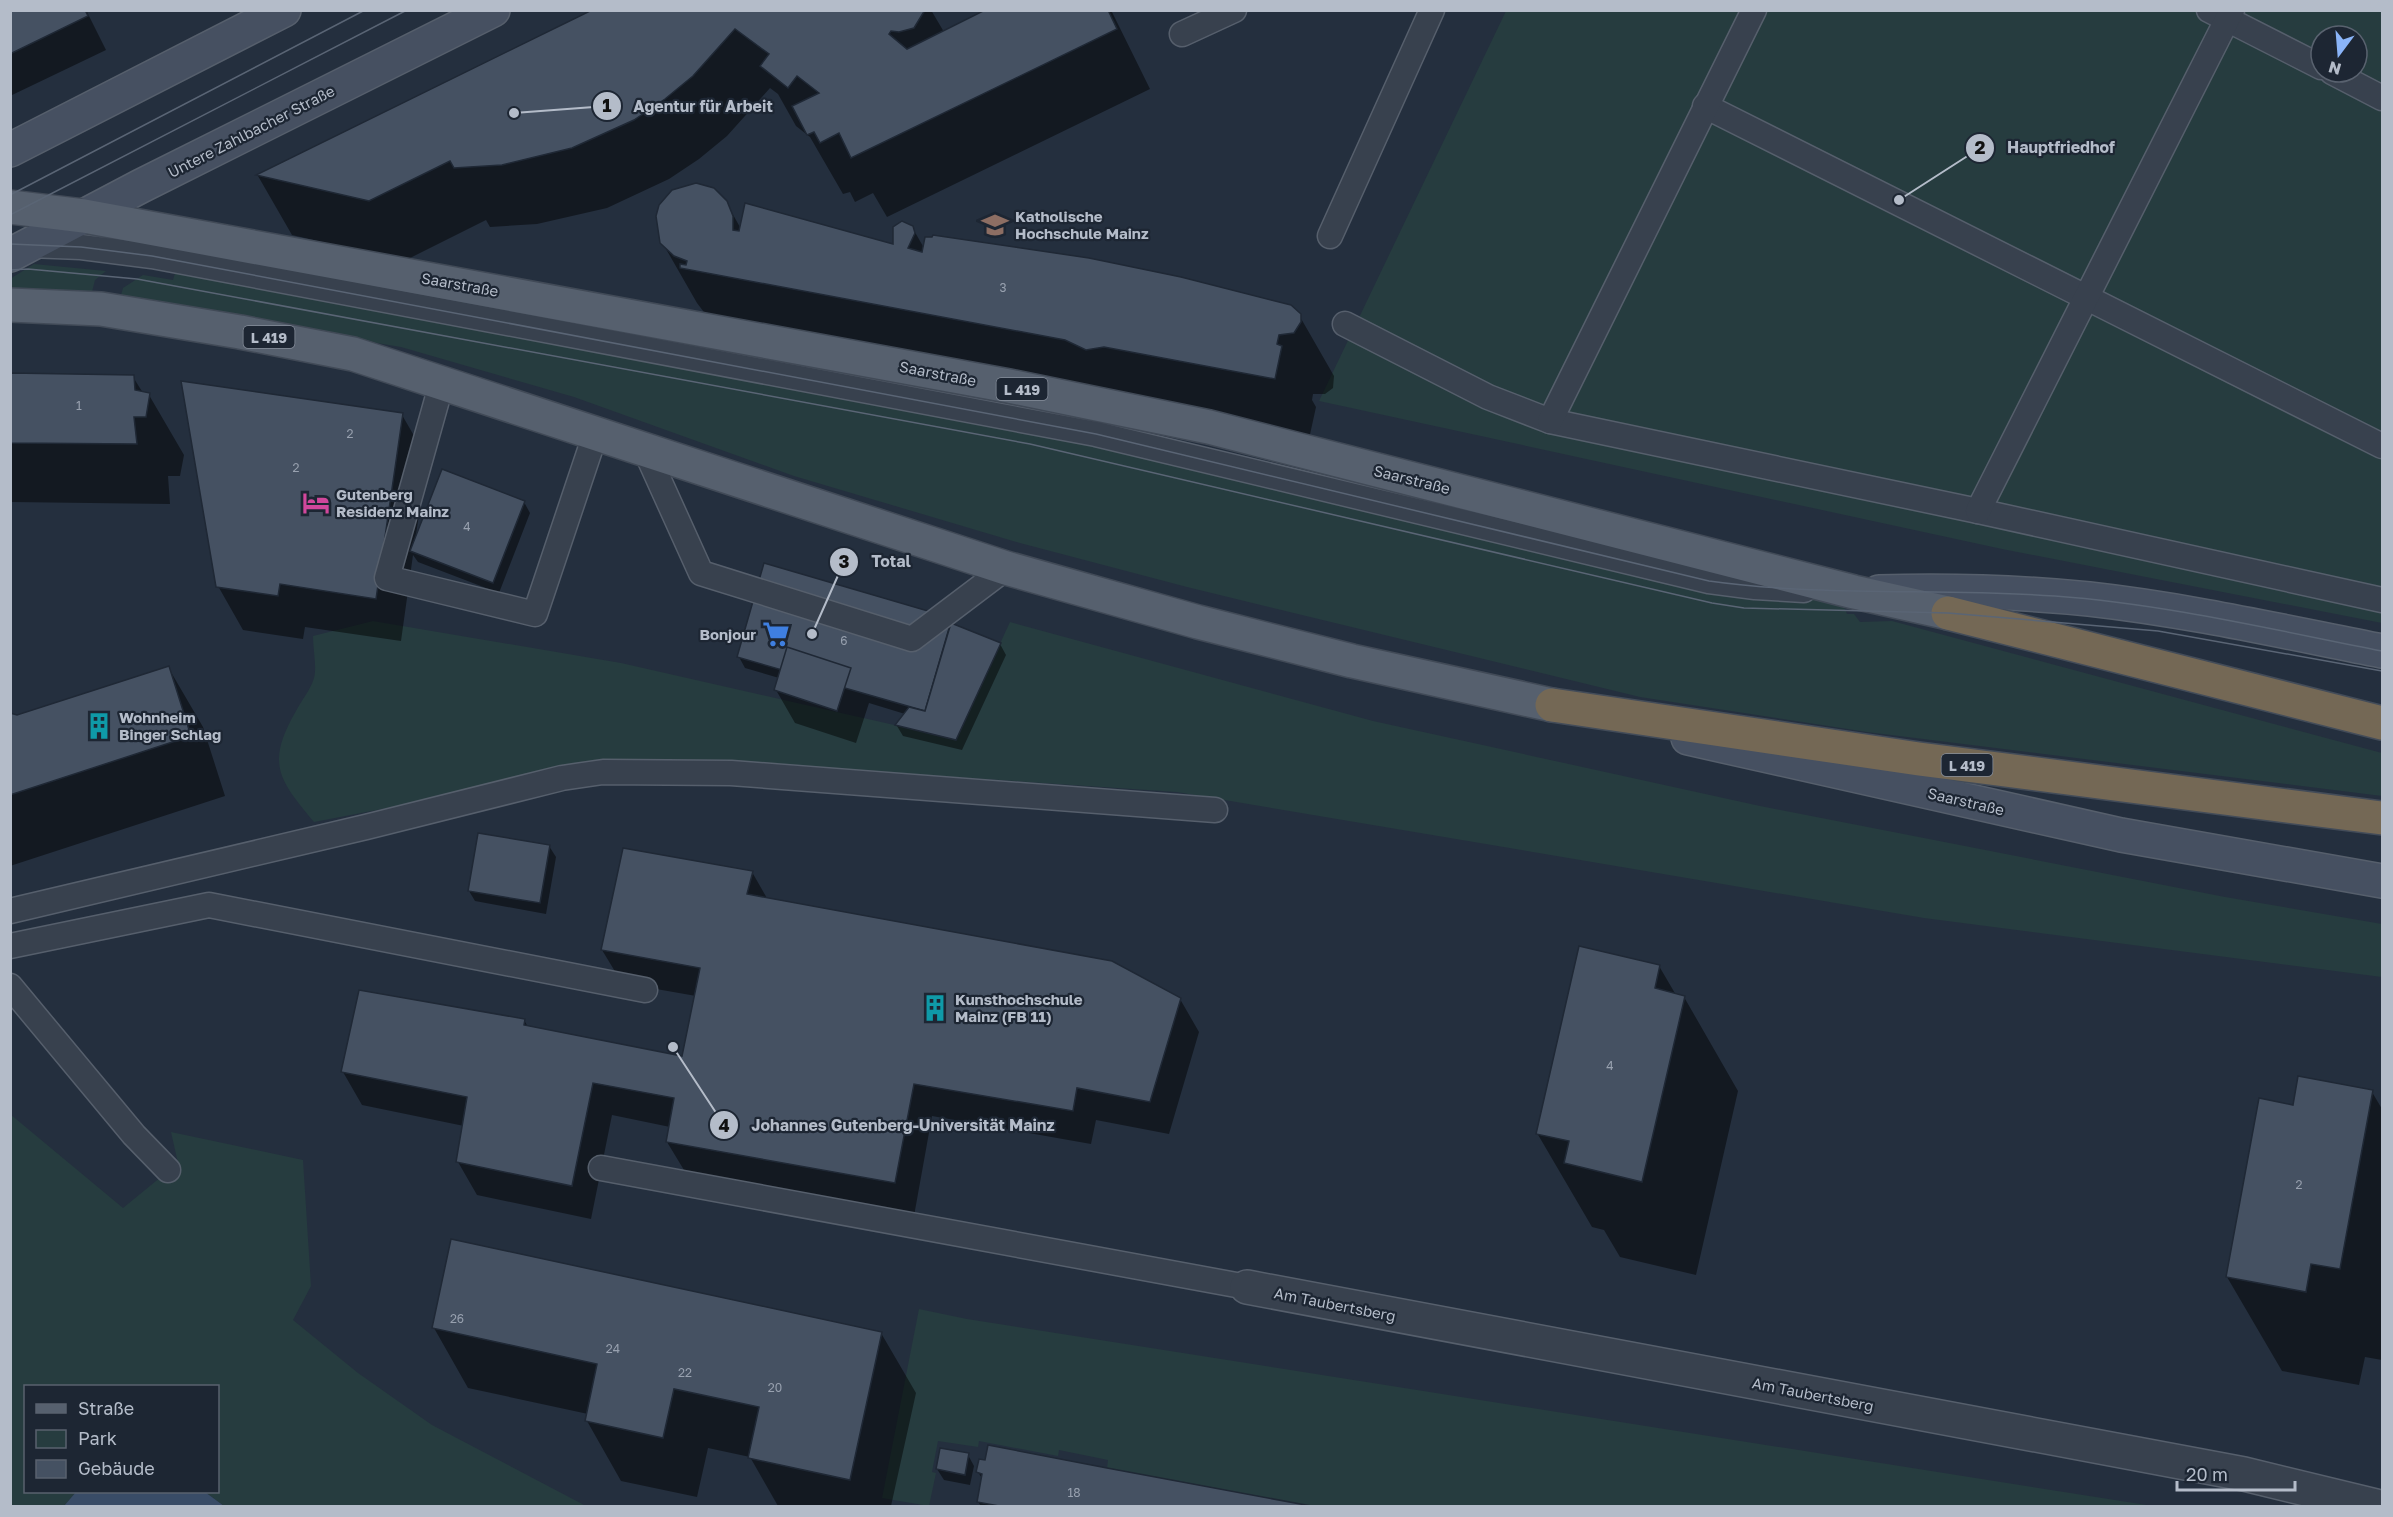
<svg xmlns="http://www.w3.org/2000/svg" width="2393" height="1517" font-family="'Golos Text',sans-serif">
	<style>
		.green { fill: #263c3f; fill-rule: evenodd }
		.water { fill: #394c67 }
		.shadow { fill: #0007 }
		.building { fill: #455162; stroke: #1f2835; stroke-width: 1.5 }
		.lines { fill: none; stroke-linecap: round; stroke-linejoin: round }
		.lane-casing { stroke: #565f6c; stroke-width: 27 }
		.street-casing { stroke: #565f6c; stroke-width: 36 }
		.secondary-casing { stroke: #565f6c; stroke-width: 36 }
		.primary-casing { stroke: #414a57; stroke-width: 36 }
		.highway-casing { stroke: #434c59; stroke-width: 36 }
		.lane { stroke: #38414e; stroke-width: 24 }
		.street { stroke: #38414e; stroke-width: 33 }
		.secondary { stroke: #465061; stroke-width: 33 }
		.primary { stroke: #56606e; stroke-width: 33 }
		.highway { stroke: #746855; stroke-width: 33 }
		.tram { stroke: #5a6575; stroke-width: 1.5 }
		.labels { text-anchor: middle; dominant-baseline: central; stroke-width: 4.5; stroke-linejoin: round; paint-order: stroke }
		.number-label { font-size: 12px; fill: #98a1af }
		.shield { fill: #1d2633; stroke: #878f9c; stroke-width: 1.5 }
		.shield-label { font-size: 14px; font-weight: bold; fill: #b4bcc9 }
		.street-label { font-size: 15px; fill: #b4bcc9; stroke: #1d2633 }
		.poi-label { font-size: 15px; font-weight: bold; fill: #b4bcc9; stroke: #1d2633; text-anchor: start }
		.leader { fill: none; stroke: #b4bcc9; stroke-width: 2 }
		.callout-dot { fill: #b4bcc9; stroke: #1d2633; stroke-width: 2 }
		.mark-label { font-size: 18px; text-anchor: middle; font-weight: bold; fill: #111 }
		.callout-label { font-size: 16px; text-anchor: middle; font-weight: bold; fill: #b4bcc9; stroke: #1d2633; stroke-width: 4.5; stroke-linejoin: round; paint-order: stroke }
	</style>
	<rect width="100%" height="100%" fill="#242f3e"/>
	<g class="green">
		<path d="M1506 11H2382V623L2002 549 1319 401ZM2321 36H2357V72H2321Z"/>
		<path d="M34 264 106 271 95 280 91 296 11 294 10 279Z"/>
		<path d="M175 273 743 375 1043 434 1769 598 1816 600 1844 607 1847 614H1854L1860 622 1892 621 2382 753V796L1867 732 1640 697 1187 587 1020 543 794 476 574 397 401 347 126 301 121 295 123 288 143 275 173 280Z"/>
		<path d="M373 621 621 663 956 739 1010 622 1373 721 1760 806 2225 897 2382 924V977L1924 918 1177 792 805 767 586 764 476 791 314 822C278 779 266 763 296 711 301 701 311 689 314 678 317 667 313 649 313 636Z"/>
		<path d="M10 1114 123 1208 178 1163 171 1132 303 1160 311 1286 293 1320 358 1373 432 1425 586 1506H224L205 1492H218V1386H26V1492H76L64 1506H11Z"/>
		<path d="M919 1309 967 1319 2153 1506H1311L1107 1468 1108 1460 1059 1450 1058 1456 979 1441 978 1447 938 1441 932 1472 936 1473 929 1506 882 1498Z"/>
	</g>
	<path class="water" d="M76 1492H205L224 1506H64Z"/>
	<g class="shadow">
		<path d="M10 10H86L106 50 10 96Z"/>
		<path d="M596 10H931L944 32 989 10H1111L1150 89 887 217 873 193 855 202 850 192 843 194 810 137 796 126 778 94 770 88 727 136 699 159 669 179 607 208 537 224 490 227 486 220 404 261 292 235 258 176Z"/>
		<path d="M726 202 741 229 894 246 912 227 924 248 1299 315 1334 376 1333 388 1325 394H1313L1312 400 1316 407 1309 439 716 328 697 303 662 242Z"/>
		<path d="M10 375 133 377 143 393 149 395 184 455 180 476H168L170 504 10 502Z"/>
		<path d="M402 415 427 458 416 535 524 502 530 513 499 593 418 562 413 555 401 641 305 627 303 639 243 630 218 586Z"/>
		<path d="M951 619 956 626 1000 644 1006 655 962 750 903 736 897 726 905 714 869 703 856 743 795 723 776 690 779 678 745 668 739 657Z"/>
		<path d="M168 667 203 727 225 796 10 866V714L17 717Z"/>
		<path d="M549 846 556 857 546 914 475 901 469 891Z"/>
		<path d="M752 872 768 900 1180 999 1199 1032 1169 1134 1096 1120 1091 1144 932 1116 914 1216 687 1175 667 1142 670 1127 612 1115 591 1219 477 1195 458 1162 464 1126 362 1105 343 1072 524 1020 528 1027 683 1057 696 996 622 983 602 950Z"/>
		<path d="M1659 966 1676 995 1684 997 1738 1091 1696 1275 1620 1257 1604 1230 1592 1227 1537 1133Z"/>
		<path d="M2372 1092 2382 1109V1360L2365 1357 2359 1385 2282 1371 2227 1277 2294 1107Z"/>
		<path d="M434 1328 881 1333 916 1393 891 1506H778L750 1457 708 1448 697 1497 621 1481 587 1421 588 1414 468 1388Z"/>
		<path d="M989 1447 1303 1506H981L978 1502 983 1480 978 1472 987 1462Z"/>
		<path d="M968 1455 974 1466 970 1485 944 1480 937 1469Z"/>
	</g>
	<g class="building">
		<path d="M10 10H85L88 16 10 54Z"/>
		<path d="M592 10H925L914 28 899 32 891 31 889 34 907 49 985 10H1108L1117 29 851 158 839 133 820 143 814 132 807 135 792 106 819 93 797 76 788 88 760 66 769 54 735 29 693 76 665 99 634 120 572 148 502 165 454 168 450 161 369 201 256 175Z"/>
		<path d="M696 183 714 188 727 201 733 216V230L739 231 745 203 893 244V227L902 221 913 226 915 233 908 248 922 252 925 237H932L933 235 1089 258 1181 277 1291 305 1301 314V322L1294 333 1279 335 1277 344 1282 346 1275 379 1104 347 1086 350 1065 340 680 268V264L686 265 687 261 674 256 660 243 656 216 659 205 672 190Z"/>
		<path d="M10 373 134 375 135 390 150 393 146 417H134L137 444 10 443Z"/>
		<path d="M181 381 403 413 376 599 280 584 278 596 216 587Z"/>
		<path d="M442 469 525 501 493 583 410 551Z"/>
		<path d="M764 563 952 618 925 711 737 657Z"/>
		<path d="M951 623 1001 643 956 740 895 725 909 707 925 711Z"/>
		<path d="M787 647 851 668 837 711 774 690Z"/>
		<path d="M169 666 191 736 10 795V713L17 715Z"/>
		<path d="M478 833 550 845 540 903 468 891Z"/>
		<path d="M623 848 753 871 747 894 1112 961 1181 998 1150 1102 1077 1088 1073 1111 914 1084 895 1183 666 1142 674 1098 593 1083 572 1186 456 1162 467 1097 341 1072 359 990 525 1019 524 1025 682 1056 700 968 601 950Z"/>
		<path d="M1579 946 1660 965 1655 988 1685 996 1642 1182 1564 1163 1569 1141 1536 1134Z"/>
		<path d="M2298 1076 2373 1090 2340 1269 2311 1264 2306 1292 2226 1277 2259 1098 2293 1105Z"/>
		<path d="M451 1239 882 1332 850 1480 748 1458 759 1407 674 1389 663 1438 585 1421 597 1364 432 1328Z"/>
		<path d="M988 1445 1107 1468 1311 1506H999L977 1502 982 1474 976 1472 979 1459 985 1460Z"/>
		<path d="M940 1448 969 1453 965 1475 936 1469Z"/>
	</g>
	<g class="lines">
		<defs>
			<g id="lane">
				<path d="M2209 10 2321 67"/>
				<path d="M1182 34 1234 10"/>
				<path d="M2332 72 2382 98"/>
				<path d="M1705 106 2382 446"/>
				<path d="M1330 236 1432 10"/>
				<path d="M29 245 81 247 152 256 1096 434 1709 581 1755 587 1804 590"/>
				<path d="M1345 324 1488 397 1550 421 1978 511 2382 600"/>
				<path d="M442 382 387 578 535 614 596 432"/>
				<path d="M1550 421 1754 10"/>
				<path d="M644 447 701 573 912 639 1006 568"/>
				<path d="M1978 511 2232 10"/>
				<path d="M10 911 366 827 562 778 603 772 731 773 1215 810"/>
				<path d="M10 946 209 905 645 990"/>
				<path d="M10 986 134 1135 168 1170"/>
				<path d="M601 1168 1247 1287"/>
			</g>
			<path id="street" d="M1247 1287 2244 1474 2376 1506"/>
			<g id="secondary">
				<path d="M10 150 284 10"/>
				<path d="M10 255 141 186 493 10"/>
				<path d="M1879 592C1949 590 2020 592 2089 599 2188 610 2285 632 2382 651"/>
				<path d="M1688 738 2121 835 2382 881"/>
			</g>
			<g id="primary">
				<path d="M10 207 84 216 1009 386 1209 427 1854 592 1948 613"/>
				<path d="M10 305 101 309 240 332 353 354 1006 568 1198 622 1352 661 1552 705"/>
			</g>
			<g id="highway">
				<path d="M1948 613 2382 723"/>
				<path d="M1552 705 1919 759 2382 818"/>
			</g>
		</defs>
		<use href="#lane" class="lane-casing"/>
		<use href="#street" class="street-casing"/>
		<use href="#secondary" class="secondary-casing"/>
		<use href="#primary" class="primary-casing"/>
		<use href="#highway" class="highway-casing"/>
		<use href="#lane" class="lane"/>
		<use href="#street" class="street"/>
		<use href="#secondary" class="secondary"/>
		<use href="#primary" class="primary"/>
		<use href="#highway" class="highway"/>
		<g class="tram">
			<path d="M10 195 365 10"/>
			<path d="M10 215 407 10"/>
			<path d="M10 244 81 247 152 256 1096 434 1709 581C1824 597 1939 588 2055 596 2165 604 2274 630 2382 651"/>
			<path d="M10 270 28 269 137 279 1030 444 1712 603 1744 608 1948 613 2158 631 2382 671"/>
		</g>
	</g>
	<defs>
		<symbol id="university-bare" viewBox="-9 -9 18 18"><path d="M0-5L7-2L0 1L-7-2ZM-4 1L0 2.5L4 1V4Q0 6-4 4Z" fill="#8d6e63" stroke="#1d2633" stroke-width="2.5" paint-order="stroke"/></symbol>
		<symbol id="hotel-bare" viewBox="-9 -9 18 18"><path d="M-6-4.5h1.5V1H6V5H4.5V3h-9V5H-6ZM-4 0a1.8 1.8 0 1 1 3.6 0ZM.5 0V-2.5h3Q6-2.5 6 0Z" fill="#d1479c" stroke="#1d2633" stroke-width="2.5" paint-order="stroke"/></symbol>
		<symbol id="supermarket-bare" viewBox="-9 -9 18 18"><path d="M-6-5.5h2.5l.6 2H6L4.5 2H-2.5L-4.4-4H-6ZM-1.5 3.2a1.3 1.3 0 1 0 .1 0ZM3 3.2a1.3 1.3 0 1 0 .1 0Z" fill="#3f7fe0" stroke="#1d2633" stroke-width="2.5" paint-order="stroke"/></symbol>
		<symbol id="building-bare" viewBox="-9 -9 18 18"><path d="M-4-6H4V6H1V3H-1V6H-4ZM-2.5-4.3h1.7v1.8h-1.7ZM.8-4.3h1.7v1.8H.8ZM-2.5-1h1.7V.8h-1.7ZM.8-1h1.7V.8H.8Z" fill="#0f9aa8" stroke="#1d2633" stroke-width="2.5" paint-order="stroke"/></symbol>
	</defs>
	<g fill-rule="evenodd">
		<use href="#university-bare" x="976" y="206" width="38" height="38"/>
		<use href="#hotel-bare" x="297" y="484" width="38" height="38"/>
		<use href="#supermarket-bare" x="757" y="615" width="38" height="38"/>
		<use href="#building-bare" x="80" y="707" width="38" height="38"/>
		<use href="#building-bare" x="916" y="989" width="38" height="38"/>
	</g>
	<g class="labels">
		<g class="number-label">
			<text x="1003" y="287">3</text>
			<text x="79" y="405">1</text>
			<text x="350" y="433">2</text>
			<text x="296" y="467">2</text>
			<text x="467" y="526">4</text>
			<text x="844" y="640">6</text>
			<text x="1610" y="1065">4</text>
			<text x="2299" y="1184">2</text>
			<text x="457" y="1318">26</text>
			<text x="613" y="1348">24</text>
			<text x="685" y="1372">22</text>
			<text x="775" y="1387">20</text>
			<text x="1074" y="1492">18</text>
		</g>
		<g class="shield">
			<rect x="243.5" y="326" width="51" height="22" rx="4.5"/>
			<rect x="996.5" y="378" width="51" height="22" rx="4.5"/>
			<rect x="1941.5" y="754" width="51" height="22" rx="4.5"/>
		</g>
		<g class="shield-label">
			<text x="269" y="337">L 419</text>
			<text x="1022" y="389">L 419</text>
			<text x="1967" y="765">L 419</text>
		</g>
		<g class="street-label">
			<text transform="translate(251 131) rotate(-27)">Untere Zahlbacher Straße</text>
			<text transform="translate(460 284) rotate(10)">Saarstraße</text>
			<text transform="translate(938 373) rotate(11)">Saarstraße</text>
			<text transform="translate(1412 479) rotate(14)">Saarstraße</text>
			<text transform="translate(1966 801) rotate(13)">Saarstraße</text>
			<text transform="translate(1335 1304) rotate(11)">Am Taubertsberg</text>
			<text transform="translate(1813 1394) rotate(11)">Am Taubertsberg</text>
		</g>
		<g class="poi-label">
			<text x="1015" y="216">Katholische<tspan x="1015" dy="17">Hochschule Mainz</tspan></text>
			<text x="336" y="494">Gutenberg<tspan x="336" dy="17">Residenz Mainz</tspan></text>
			<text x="756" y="634" text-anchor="end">Bonjour</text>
			<text x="119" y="717">Wohnheim<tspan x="119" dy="17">Binger Schlag</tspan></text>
			<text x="955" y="999">Kunsthochschule<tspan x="955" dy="17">Mainz (FB 11)</tspan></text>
		</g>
	</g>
	<path class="leader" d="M514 113L607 106M1899 200L1980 148M812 634L844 562M673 1047L724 1125"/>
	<g class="callout-dot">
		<circle cx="514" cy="113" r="6"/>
		<circle cx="1899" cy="200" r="6"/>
		<circle cx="812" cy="634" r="6"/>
		<circle cx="673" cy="1047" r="6"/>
		<circle cx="607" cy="106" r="15"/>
		<circle cx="1980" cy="148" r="15"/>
		<circle cx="844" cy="562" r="15"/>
		<circle cx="724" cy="1125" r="15"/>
	</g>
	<g class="mark-label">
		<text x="607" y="112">1</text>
		<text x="1980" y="154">2</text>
		<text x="844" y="568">3</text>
		<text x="724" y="1132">4</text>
	</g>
	<g class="callout-label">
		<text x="703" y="112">Agentur für Arbeit</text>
		<text x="2061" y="153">Hauptfriedhof</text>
		<text x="891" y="567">Total</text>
		<text x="903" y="1131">Johannes Gutenberg-Universität Mainz</text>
	</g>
	<rect width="2393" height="1517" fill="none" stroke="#b4bcc9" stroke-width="24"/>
	<rect x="24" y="1385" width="195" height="108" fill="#1d2633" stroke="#59626f" stroke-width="1.5"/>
	<rect x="36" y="1404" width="30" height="9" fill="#56606e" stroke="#59626f" stroke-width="1.5"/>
	<text x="78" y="1415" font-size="18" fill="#b4bcc9">Straße</text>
	<rect x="36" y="1430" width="30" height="18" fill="#263c3f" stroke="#59626f" stroke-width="1.5"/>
	<text x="78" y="1445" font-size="18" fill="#b4bcc9">Park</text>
	<rect x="36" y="1460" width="30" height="18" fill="#455162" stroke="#59626f" stroke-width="1.5"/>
	<text x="78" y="1475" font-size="18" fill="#b4bcc9">Gebäude</text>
	<g transform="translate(2339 54) rotate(196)"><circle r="28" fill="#1d2633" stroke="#59626f" stroke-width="1.5"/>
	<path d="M0-4.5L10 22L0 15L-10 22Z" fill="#8ab4f8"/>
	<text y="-9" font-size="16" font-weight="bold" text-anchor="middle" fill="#b4bcc9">N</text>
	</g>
	<path d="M2177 1481v9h118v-9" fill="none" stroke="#b4bcc9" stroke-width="3"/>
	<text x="2186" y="1481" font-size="18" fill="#b4bcc9" stroke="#1d2633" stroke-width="4.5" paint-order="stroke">20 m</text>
</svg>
